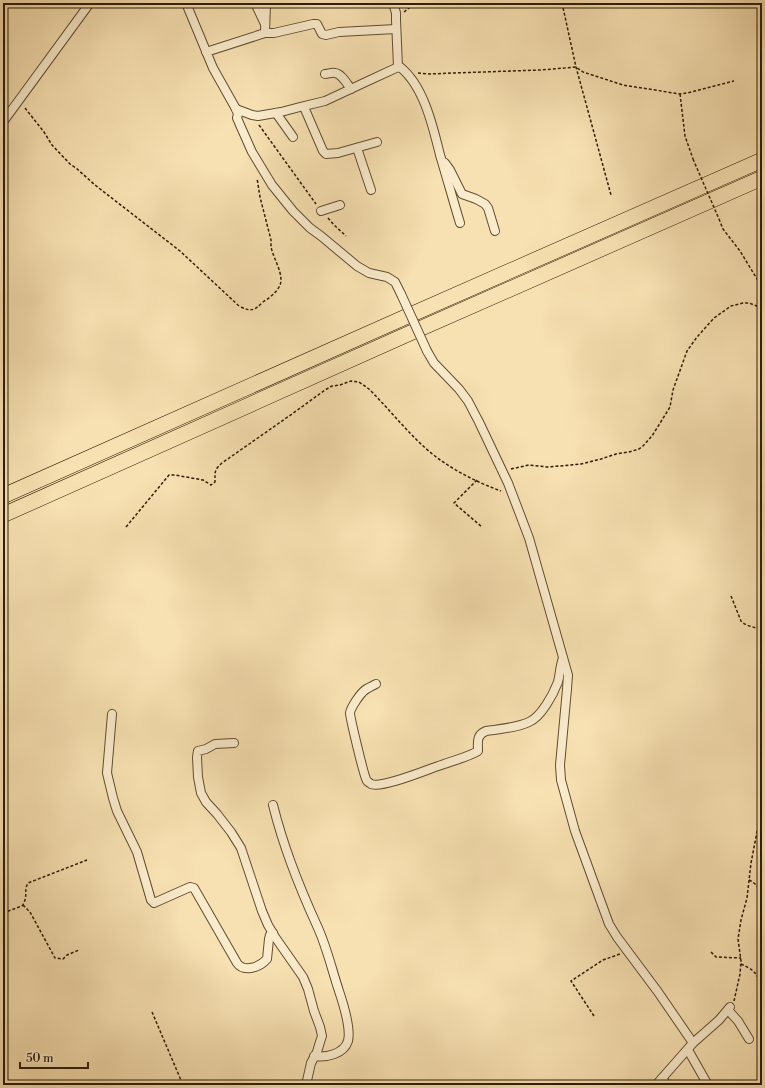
<svg xmlns="http://www.w3.org/2000/svg" width="765" height="1088" font-family="'Libre Bodoni',serif">
	<style>
		.lines { fill: none; stroke-linecap: round; stroke-linejoin: round }
		.street-casing { stroke: #604d2f; stroke-width: 10 }
		.highway-casing { stroke: #2d1c04; stroke-width: 16 }
		.path { stroke: #2d1c04; stroke-width: 1.5; stroke-dasharray: 3 2; stroke-linecap: butt }
		.street { stroke: #faebcc; stroke-width: 8 }
		.highway { stroke: #f7e0b1; stroke-width: 15 }
		.street-bridge-casing { stroke: #604d2f; stroke-width: 10; stroke-linecap: butt }
		.path-bridge { stroke: #2d1c04; stroke-width: 1.5; stroke-dasharray: 3 2; stroke-linecap: butt }
		.street-bridge { stroke: #faebcc; stroke-width: 8 }
	</style>
	<rect width="100%" height="100%" fill="#f7e0b1"/>
	<filter id="stains"><feTurbulence type="fractalNoise" baseFrequency=".005" numOctaves="4"/><feColorMatrix values="0 0 0 0 .2 0 0 0 0 .09 0 0 0 0 .02 0 0 0 .5 -.17"/></filter>
	<radialGradient id="worn" r=".72"><stop offset=".6" stop-color="#630" stop-opacity="0"/><stop offset="1" stop-color="#630" stop-opacity=".3"/></radialGradient>
	<g class="lines">
		<defs>
			<g id="street">
				<path d="M186 3 213 68 236 109 238 114 237 118 240 125 252 152 272 185 293 211 310 228 321 236 357 266 369 273 387 277 395 282 401 294"/>
				<path d="M255 3 265 24"/>
				<path d="M393 3 396 13V20L398 67"/>
				<path d="M265 33 266 3"/>
				<path d="M206 52 265 33H274L313 24H317L322 34 326 35 339 32 396 29"/>
				<path d="M325 74C328 74 332 72 335 73 342 74 347 84 351 89"/>
				<path d="M304 107 323 151 326 154 338 153 377 142"/>
				<path d="M236 109 252 115 258 116 281 112 300 107 325 101 370 80 396 68 400 67C424 86 433 127 440 155 447 178 453 200 460 223"/>
				<path d="M276 113 293 137"/>
				<path d="M3 122 90 3"/>
				<path d="M357 148 371 190"/>
				<path d="M445 163 450 170 462 194 476 199 485 204 488 208 495 231"/>
				<path d="M321 211 340 205"/>
				<path d="M427 351 434 363 459 389 468 401 479 422 508 483 529 538 568 675 567 689 560 765 561 780 575 831 609 924 617 937 658 992 693 1043"/>
				<path d="M376 684C372 686 368 688 365 690 360 694 351 707 350 713 350 717 364 777 367 781 368 782 370 783 371 784 382 789 431 768 444 764 455 760 468 757 478 751 478 742 476 735 486 731 500 729 516 728 529 722 541 717 553 695 558 682 560 674 560 666 563 658"/>
				<path d="M112 714 107 773 113 798 117 811 137 852 151 900 154 903 190 887 194 888 237 963C244 973 260 967 267 959L269 939 270 935 273 933"/>
				<path d="M234 743 215 744 206 749 198 751 197 757 198 777 201 793 206 802 217 814 231 832 241 848 262 911 268 925 275 937 303 977 308 989 314 1011 320 1027 322 1036 320 1042 317 1052 311 1063 306 1085"/>
				<path d="M273 805C278 825 284 844 291 863 299 885 308 906 318 928 327 948 332 970 339 991 343 1003 351 1029 348 1041 344 1054 326 1058 314 1056"/>
				<path d="M728 1010 738 1021 749 1039"/>
				<path d="M688 1050 708 1085"/>
				<path d="M662 1078 667 1085"/>
				<path d="M656 1085 693 1043 719 1020 730 1007"/>
			</g>
			<g id="highway">
				<path d="M3 496 401 319 762 160"/>
				<path d="M3 515 408 334 762 178"/>
			</g>
		</defs>
		<use href="#street" class="street-casing"/>
		<use href="#highway" class="highway-casing"/>
		<g class="path">
			<path d="M562 3 576 67 611 195"/>
			<path d="M404 12 415 3"/>
			<path d="M418 73 430 74 453 73 541 70 576 67 583 72 623 85 680 94 687 93 734 81"/>
			<path d="M680 94 685 136 693 159"/>
			<path d="M25 108 44 132 52 145 70 164 76 168 95 185 180 251 239 306C251 312 254 311 263 302 269 298 276 293 279 287 286 276 272 257 271 246 271 244 271 242 271 240L260 197 257 178"/>
			<path d="M259 125 316 204"/>
			<path d="M328 218 334 225 346 236"/>
			<path d="M719 219 723 229 740 251 762 287"/>
			<path d="M511 469 529 465 547 467 560 466 581 464 601 459 616 454 629 452 639 449 643 446 652 436 670 407 673 390 687 351 697 337 714 318 731 306 743 303H749L762 308"/>
			<path d="M477 480 454 503 482 527"/>
			<path d="M126 527 169 475H175L203 480 211 485 215 482C215 472 214 470 222 463L292 414 325 390 332 386 340 385 351 381 359 382 369 389C387 407 403 427 422 445 443 465 473 481 501 491"/>
			<path d="M731 596 741 621C746 627 755 626 762 631"/>
			<path d="M749 880C756 883 758 888 762 894"/>
			<path d="M23 905 30 912 55 958 63 959 67 955 79 950"/>
			<path d="M3 913 22 906C29 896 23 892 28 883L87 860"/>
			<path d="M711 952 716 957 741 958"/>
			<path d="M741 964C754 970 756 972 762 986"/>
			<path d="M734 1001 740 974 741 961 738 939 741 920 747 898 751 863 762 806"/>
			<path d="M152 1012 183 1085"/>
			<path d="M594 1016 571 981 603 960 620 954"/>
			<path d="M3 1077 8 1085"/>
		</g>
		<use href="#street" class="street"/>
		<use href="#highway" class="highway"/>
		<defs>
			<path id="street-bridge" d="M401 294 427 351"/>
		</defs>
		<use href="#street-bridge" class="street-bridge-casing"/>
		<path class="path-bridge" d="M693 159 719 219"/>
		<use href="#street-bridge" class="street-bridge"/>
	</g>
	<rect width="765" height="1088" fill="none" stroke="#f7e0b1" stroke-width="16"/>
	<rect x="4" y="4" width="757" height="1080" fill="none" stroke="#2d1c04" stroke-width="2"/>
	<rect x="8" y="8" width="749" height="1072" fill="none" stroke="#2d1c04"/>
	<path d="M20 1062v6h68v-6" fill="none" stroke="#2d1c04" stroke-width="2"/>
	<text x="26" y="1062" font-size="12" fill="#2d1c04" stroke="#faebcc" stroke-width="3" paint-order="stroke">50 m</text>
	<rect width="100%" height="100%" filter="url(#stains)"/>
	<rect width="100%" height="100%" fill="url(#worn)"/>
</svg>
